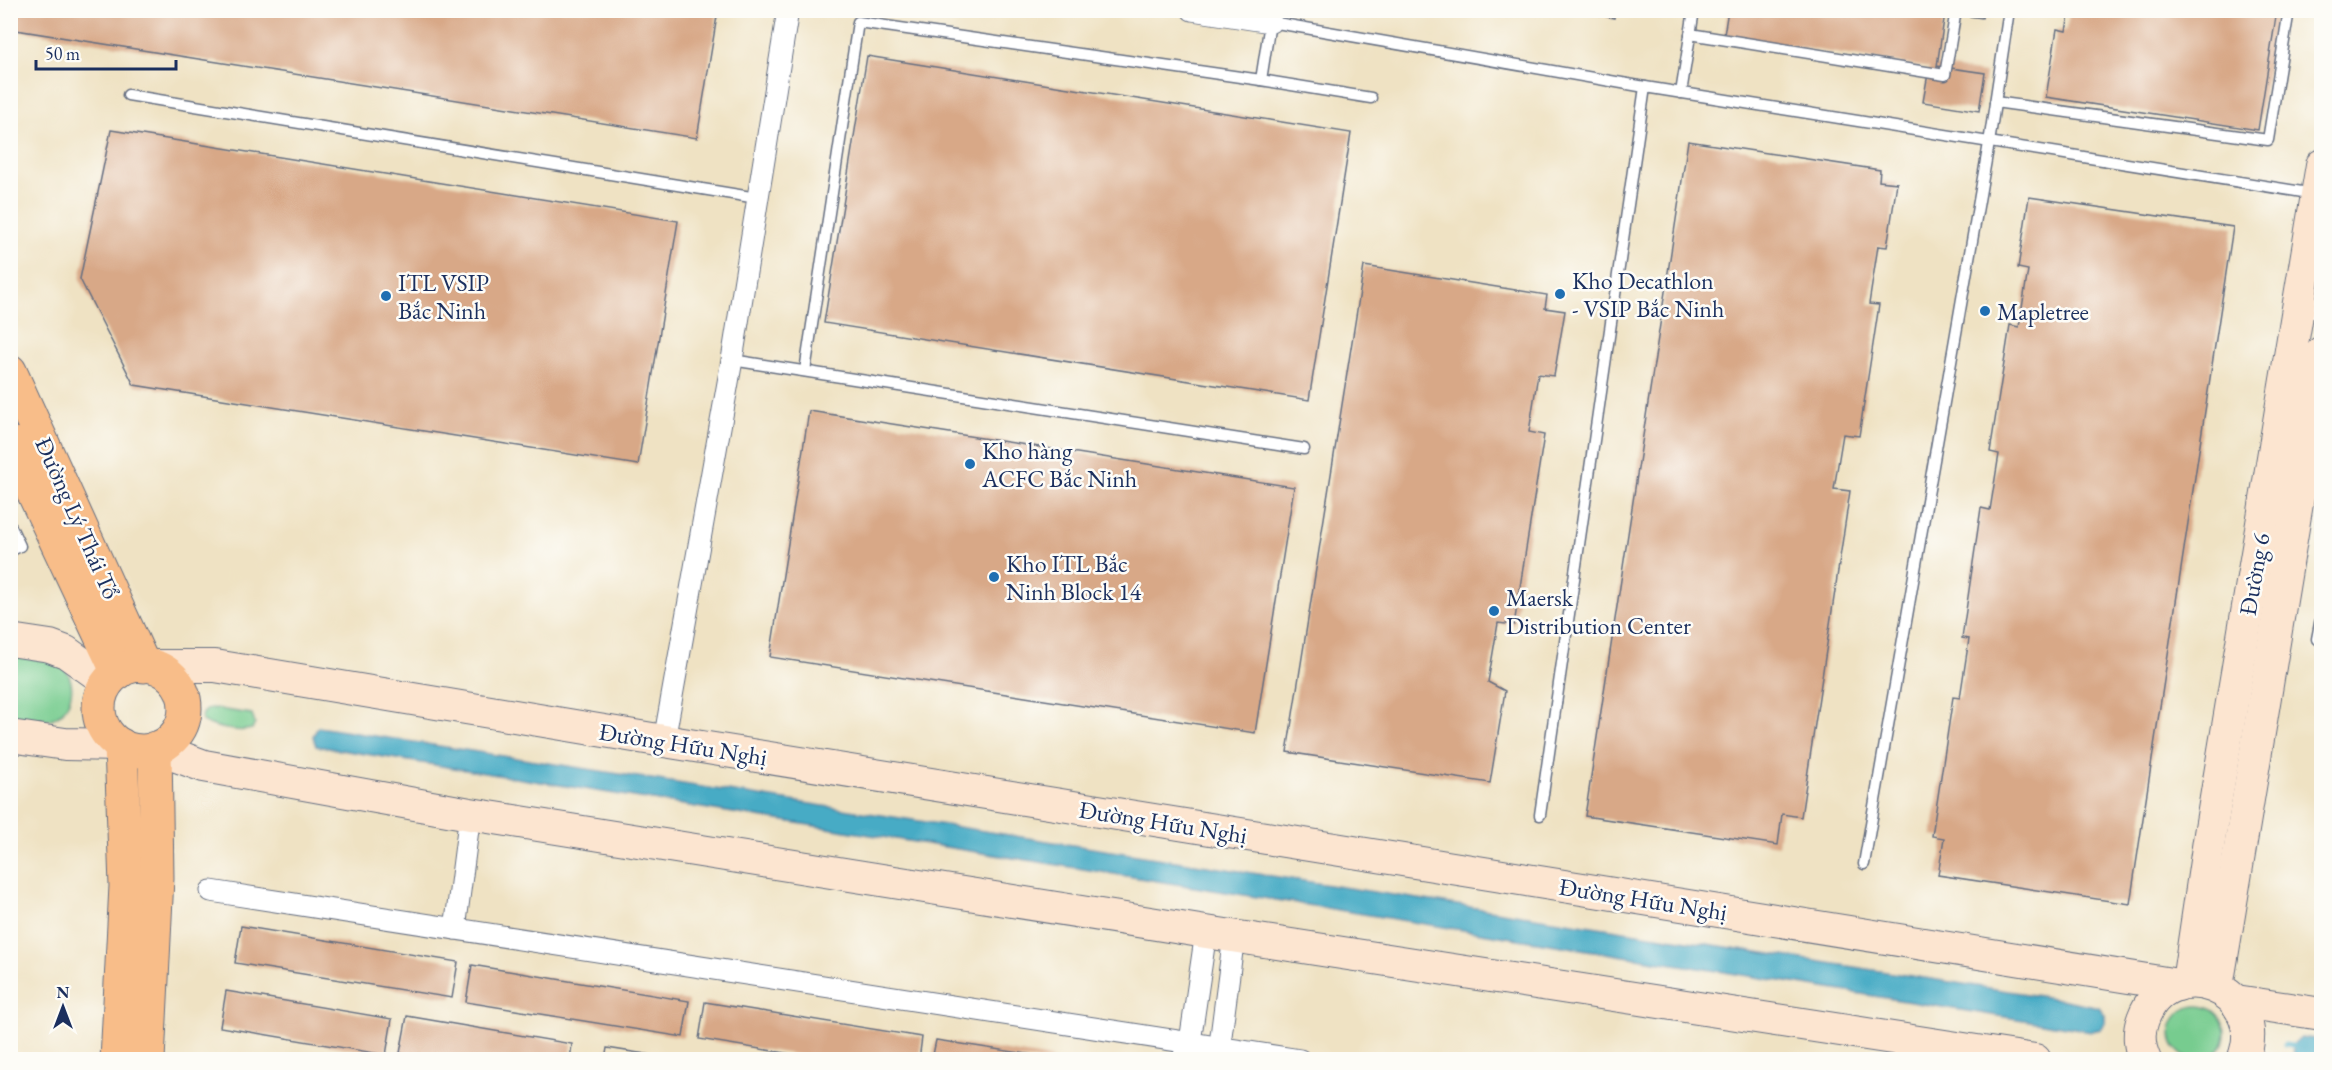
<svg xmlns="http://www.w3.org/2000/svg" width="2332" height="1070" font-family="'EB Garamond',serif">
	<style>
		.green { fill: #77cc8f; stroke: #497e76; stroke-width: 1.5 }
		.water { fill: #46abc5; stroke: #306d92; stroke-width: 1.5 }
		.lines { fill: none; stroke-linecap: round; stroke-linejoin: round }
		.stream { stroke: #46abc5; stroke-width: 5 }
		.building { fill: #d8a887 }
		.service-casing { stroke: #656e81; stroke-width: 13 }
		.minor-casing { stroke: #656e81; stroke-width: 23 }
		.secondary-casing { stroke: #656e81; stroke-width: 34 }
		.primary-casing { stroke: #656e81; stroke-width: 35 }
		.service { stroke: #fff; stroke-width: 10 }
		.minor { stroke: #fff; stroke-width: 21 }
		.secondary { stroke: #fce5d0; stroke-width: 32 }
		.primary { stroke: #f8bd89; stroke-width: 33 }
		.poi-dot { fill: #1f6fb2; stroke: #fdfcf7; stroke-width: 2 }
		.labels { text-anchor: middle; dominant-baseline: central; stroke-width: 5; stroke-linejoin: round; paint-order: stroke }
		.poi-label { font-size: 24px; fill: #1b2f5e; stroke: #fdfcf7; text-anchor: start }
		.street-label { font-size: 24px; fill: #1b2f5e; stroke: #fdfcf7 }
	</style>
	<rect width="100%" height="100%" fill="#fdfcf7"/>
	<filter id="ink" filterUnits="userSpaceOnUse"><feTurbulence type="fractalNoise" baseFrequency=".0167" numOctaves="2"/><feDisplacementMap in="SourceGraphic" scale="12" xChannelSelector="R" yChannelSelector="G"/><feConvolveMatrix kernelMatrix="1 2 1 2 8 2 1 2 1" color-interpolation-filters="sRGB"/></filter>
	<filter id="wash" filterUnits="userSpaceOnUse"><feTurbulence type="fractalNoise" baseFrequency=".008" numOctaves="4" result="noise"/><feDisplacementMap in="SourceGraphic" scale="24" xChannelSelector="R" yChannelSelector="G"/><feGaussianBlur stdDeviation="1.35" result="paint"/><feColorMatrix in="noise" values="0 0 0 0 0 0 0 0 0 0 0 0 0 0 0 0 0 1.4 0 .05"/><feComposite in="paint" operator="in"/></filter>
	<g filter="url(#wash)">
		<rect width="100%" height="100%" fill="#efe2c3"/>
		<g class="green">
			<path d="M10 651C28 653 50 654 64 668 70 674 73 686 71 694 65 725 36 724 11 720Z"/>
			<path d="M211 708 252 714 255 724 252 729C238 733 215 728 202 721 201 714 204 710 211 708Z"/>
			<circle cx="2198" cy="1033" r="27"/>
		</g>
		<g class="water">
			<path d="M318 727 2065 1000 2099 1007 2105 1015V1022L2101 1029 2092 1031 316 746 313 736Z"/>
			<path d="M2300 1037 2321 1040V1059H2304L2294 1054C2292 1047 2294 1041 2300 1037Z"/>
		</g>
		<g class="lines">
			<path class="stream" d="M2285 1045 2299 1047"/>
		</g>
		<g id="blocks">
			<g class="building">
				<path d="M10 10H718L697 138 10 29Z"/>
				<path d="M1575 10H1615L1614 18Z"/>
				<path d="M1728 10H1984L1982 18 1945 13 1937 66 1985 73 1979 111 1923 102 1929 68 1724 35Z"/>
				<path d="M2070 10H2277L2258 130 2046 97 2057 29 2066 31Z"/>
				<path d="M867 56 1351 133 1309 400 824 323Z"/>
				<path d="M111 130 678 221 638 465 134 385 80 279Z"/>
				<path d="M1688 141 1880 170 1879 181 1897 183 1887 247 1878 246 1869 304 1879 305 1859 436 1843 434 1834 489 1850 491 1801 817 1782 814 1778 845 1585 816Z"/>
				<path d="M2029 197 2233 227 2130 904 1938 875 1944 838 1932 836 1953 697 1960 698 1969 639 1962 638 1981 508 1990 510 1999 454 1990 452 2010 325 2019 327 2028 270 2018 268Z"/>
				<path d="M1364 266 1547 295 1545 308 1565 311 1554 376 1538 374 1529 432 1544 435 1514 625 1498 623 1488 682 1505 691 1490 783 1287 752Z"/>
				<path d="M809 411 1294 487 1255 733 770 657Z"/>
				<path d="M241 926 458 962 452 998 235 963Z"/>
				<path d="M472 965 689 1001 683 1037 466 1002Z"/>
				<path d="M226 991 392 1019 386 1055 220 1027Z"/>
				<path d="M705 1002 922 1037 919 1060H828L699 1039Z"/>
				<path d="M407 1016 572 1044 570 1060H438L400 1053Z"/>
				<path d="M936 1040 1052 1058V1060H932Z"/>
				<path d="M607 1048 671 1058V1060H605Z"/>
			</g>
		</g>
	</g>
	<g filter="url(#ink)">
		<use href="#blocks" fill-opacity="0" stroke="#656e81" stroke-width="1.5"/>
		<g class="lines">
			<defs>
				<g id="service">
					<path d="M1271 22 1645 87 2315 194"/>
					<path d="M1690 34 1945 75 1956 10"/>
					<path d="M1261 80 1371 98"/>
					<path d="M1681 93 1694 10"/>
					<path d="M128 95 757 198"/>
					<path d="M1995 102 2268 140 2289 10"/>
					<path d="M732 360 1304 449"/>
					<path d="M805 371 858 22 1261 80 1272 10"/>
					<path d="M10 525 20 546 10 551"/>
					<path d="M2322 613 2317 639 2322 640"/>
					<path d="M1540 815 1645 87"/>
					<path d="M1864 864 1989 143 2009 10"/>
				</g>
				<g id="minor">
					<path d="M1192 10 1271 22"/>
					<path d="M2299 305 2322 309"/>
					<path d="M664 741 732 360 788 10"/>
					<path d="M211 891 1300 1060"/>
					<path d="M455 929 470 814"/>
					<path d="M1218 1059 1234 936"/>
					<path d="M1182 1060 1190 1042 1206 932"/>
				</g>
				<g id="secondary">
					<path d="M10 640 50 646 66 652 108 682"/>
					<path d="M147 666H215L664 741 2178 985"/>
					<path d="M10 736 65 744 121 745"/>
					<path d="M155 748 204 766 470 814 1206 932 2035 1060"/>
					<path d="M2188 982 2210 834 2322 165"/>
					<path d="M2217 987 2322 352"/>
					<path d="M2236 1001 2322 1014"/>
					<path d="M2145 1060C2139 1047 2138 1032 2143 1019 2168 950 2272 988 2243 1060"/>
				</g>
				<g id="primary">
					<path d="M10 371 144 666"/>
					<path d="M10 443 118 673"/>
					<circle cx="142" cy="708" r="43"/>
					<path d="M117 1060 126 886 121 745"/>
					<path d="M148 1060 157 878 155 748"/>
				</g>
			</defs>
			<use href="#service" class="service-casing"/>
			<use href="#minor" class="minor-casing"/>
			<use href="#secondary" class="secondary-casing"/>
			<use href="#primary" class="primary-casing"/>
			<use href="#service" class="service"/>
			<use href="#minor" class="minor"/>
			<use href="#secondary" class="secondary"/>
			<use href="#primary" class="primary"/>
		</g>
	</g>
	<g class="poi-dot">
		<circle cx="1560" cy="294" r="6"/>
		<circle cx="386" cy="296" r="6"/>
		<circle cx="1985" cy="311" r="6"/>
		<circle cx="970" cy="464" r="6"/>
		<circle cx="994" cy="577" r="6"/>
		<circle cx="1494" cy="611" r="6"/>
	</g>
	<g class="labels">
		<g class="poi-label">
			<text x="1572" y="280">Kho Decathlon<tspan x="1572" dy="28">- VSIP Bắc Ninh</tspan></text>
			<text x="398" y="282">ITL VSIP<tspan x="398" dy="28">Bắc Ninh</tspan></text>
			<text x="1997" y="311">Mapletree</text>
			<text x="982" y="450">Kho hàng<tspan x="982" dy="28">ACFC Bắc Ninh</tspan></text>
			<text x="1006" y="563">Kho ITL Bắc<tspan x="1006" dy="28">Ninh Block 14</tspan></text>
			<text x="1506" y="597">Maersk<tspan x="1506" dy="28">Distribution Center</tspan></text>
		</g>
		<g class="street-label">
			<text transform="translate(78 518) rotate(66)">Đường Lý Thái Tổ</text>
			<text transform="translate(2254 574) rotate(-80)">Đường 6</text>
			<text transform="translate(683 744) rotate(9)">Đường Hữu Nghị</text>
			<text transform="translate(1163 822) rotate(9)">Đường Hữu Nghị</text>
			<text transform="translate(1643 899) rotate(9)">Đường Hữu Nghị</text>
		</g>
	</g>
	<rect width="2332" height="1070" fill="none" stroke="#fdfcf7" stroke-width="36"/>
	<g transform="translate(63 1007)" stroke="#fdfcf7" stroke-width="4.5" paint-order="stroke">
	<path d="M0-4.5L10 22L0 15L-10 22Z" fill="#1b2f5e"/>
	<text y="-9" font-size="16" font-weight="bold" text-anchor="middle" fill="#1b2f5e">N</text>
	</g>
	<path d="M36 60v9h140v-9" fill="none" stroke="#1b2f5e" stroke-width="3"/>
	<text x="45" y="60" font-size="18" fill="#1b2f5e" stroke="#fdfcf7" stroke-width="4.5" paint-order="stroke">50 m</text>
</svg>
